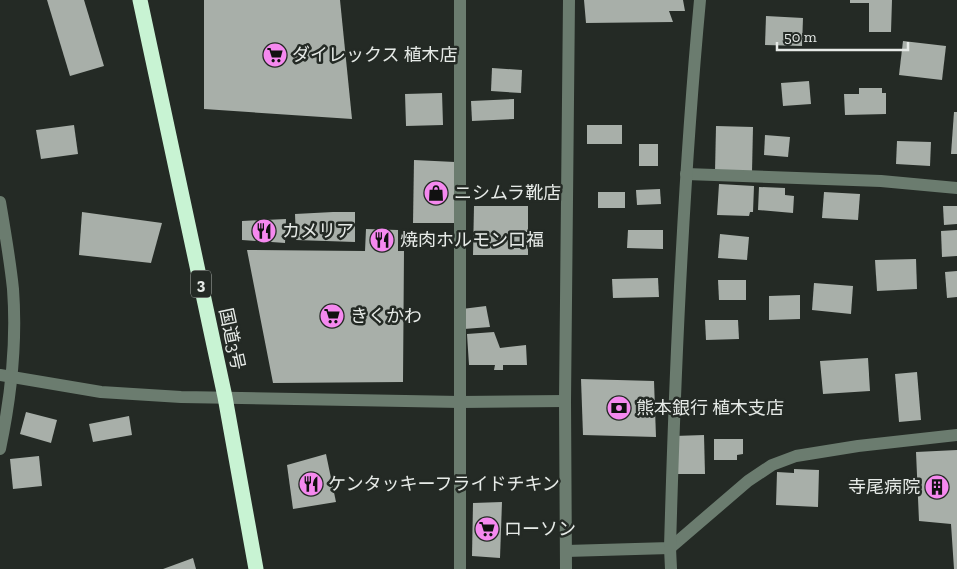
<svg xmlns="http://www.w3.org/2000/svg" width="957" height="569" font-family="'Zilla Slab','Noto Sans JP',serif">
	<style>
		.building { fill: #a8afa9 }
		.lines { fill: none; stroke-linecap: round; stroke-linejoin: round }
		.minor { stroke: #6b7c6f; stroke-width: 12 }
		.highway { stroke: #c8f3d3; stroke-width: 15 }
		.labels { text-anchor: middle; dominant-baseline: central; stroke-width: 5; stroke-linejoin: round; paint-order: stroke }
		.shield { fill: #242a25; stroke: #acb0ad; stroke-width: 1 }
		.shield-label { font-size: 16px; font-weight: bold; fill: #e6eae7 }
		.poi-label { font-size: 18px; fill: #e6eae7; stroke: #242a25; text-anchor: start }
		.street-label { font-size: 18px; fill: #e6eae7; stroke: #242a25 }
	</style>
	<rect width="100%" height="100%" fill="#242a25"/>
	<g class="building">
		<path d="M47 0H84L104 66 70 76Z"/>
		<path d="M204 0H340L352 119 204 109Z"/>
		<path d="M584 0H683L685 11H669L673 22 586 23Z"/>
		<path d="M850 0H892L891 32H869V3H850Z"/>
		<path d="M766 16 803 18 802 46 765 45Z"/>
		<path d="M903 41 946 46 942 80 899 75Z"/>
		<path d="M492 68 522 70 521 93 491 91Z"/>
		<path d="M809 81 811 104 783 106 781 83Z"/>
		<path d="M859 88H882V93H886V114L845 115 844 94H859Z"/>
		<path d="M442 93 443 125 406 126 405 94Z"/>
		<path d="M514 99V119L472 121 471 101Z"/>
		<path d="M954 112H957V154H951Z"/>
		<path d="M74 125 78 154 41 159 36 130Z"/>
		<rect x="587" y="125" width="35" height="19"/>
		<path d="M716 126 753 127 752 172H715Z"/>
		<path d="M765 135 790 137 788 157 764 155Z"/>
		<path d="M897 141 931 142 930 166 896 164Z"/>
		<rect x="639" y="144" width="19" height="22"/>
		<path d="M414 160 455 162 460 223H413Z"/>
		<path d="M719 184 754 186 753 212H750L749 216 717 215Z"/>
		<path d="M759 187 785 188V195L794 196 793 213 758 210Z"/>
		<path d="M660 189 661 204 637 205 636 190Z"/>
		<rect x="598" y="192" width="27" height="16"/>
		<path d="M824 192 860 194 858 220 822 218Z"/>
		<path d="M474 206H528V255H473Z"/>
		<path d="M943 206H957V224L944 225Z"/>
		<path d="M82 212 162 223 151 263 79 255Z"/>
		<path d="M333 212H355V242L296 240 295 214Z"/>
		<path d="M286 219 285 243 242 240V221Z"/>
		<path d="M366 229 398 230V251H404L403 382 273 383 247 250 365 251Z"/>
		<path d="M628 230H663V249L627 248Z"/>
		<path d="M957 230V256L942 257 941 231Z"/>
		<path d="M720 234 749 237 747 260 718 258Z"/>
		<path d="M916 259 917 289 877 291 875 260Z"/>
		<path d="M957 271V297L947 298 945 272Z"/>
		<path d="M658 278 659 297 613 298 612 279Z"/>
		<path d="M718 280H746V300H719Z"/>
		<path d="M814 283 853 286 851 314 812 310Z"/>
		<path d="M800 295V319L769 320V296Z"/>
		<path d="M486 306 490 327 464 329 462 309Z"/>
		<path d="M705 320H738L739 339 706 340Z"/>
		<path d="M494 332 500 348 526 345 527 365H503V370H494L495 365H469L467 334Z"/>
		<path d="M868 358 870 391 823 394 820 361Z"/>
		<path d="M917 372 921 420 899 422 895 374Z"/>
		<path d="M581 379 654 381 656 437 583 435Z"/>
		<path d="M26 412 57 420 51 443 20 434Z"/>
		<path d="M129 416 132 435 93 442 89 424Z"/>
		<path d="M704 435 705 474H674V436Z"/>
		<path d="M714 439H743V454L737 455V460H714Z"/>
		<path d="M957 450V569H954L951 524 919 521 916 452Z"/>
		<path d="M326 454 336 502 293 509 287 465Z"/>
		<path d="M39 456 42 486 13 489 10 459Z"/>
		<path d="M794 469 819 470 818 507 776 505 777 472 794 473Z"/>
		<path d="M502 502 500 558 472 556 473 503Z"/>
		<path d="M193 558 196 569H163Z"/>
	</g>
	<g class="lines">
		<g class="minor">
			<path d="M686 174 881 181 957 188"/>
			<path d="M0 202C5 231 10 260 13 289 17 343 11 397 0 449"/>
			<path d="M0 375 101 392 181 397 460 402 565 401"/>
			<path d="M566 551 670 548 748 481 772 465 796 456 858 446 957 435"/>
			<path d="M460 569V0"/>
			<path d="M566 569 565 401 569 0"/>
			<path d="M671 569 670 548C675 365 683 182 700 0"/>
		</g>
		<path class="highway" d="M140 0 225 397 256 569"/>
	</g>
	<defs>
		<symbol id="supermarket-disc" viewBox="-11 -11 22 22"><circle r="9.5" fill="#f589ef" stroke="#242a25"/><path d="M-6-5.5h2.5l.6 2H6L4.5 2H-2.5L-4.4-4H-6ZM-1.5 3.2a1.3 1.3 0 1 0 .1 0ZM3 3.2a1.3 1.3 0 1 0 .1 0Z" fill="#111"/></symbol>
		<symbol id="shop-disc" viewBox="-11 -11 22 22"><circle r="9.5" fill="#f589ef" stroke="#242a25"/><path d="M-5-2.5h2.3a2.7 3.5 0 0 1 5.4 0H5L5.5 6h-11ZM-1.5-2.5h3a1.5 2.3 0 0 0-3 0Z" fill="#111"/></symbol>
		<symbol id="restaurant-disc" viewBox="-11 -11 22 22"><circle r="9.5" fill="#f589ef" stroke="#242a25"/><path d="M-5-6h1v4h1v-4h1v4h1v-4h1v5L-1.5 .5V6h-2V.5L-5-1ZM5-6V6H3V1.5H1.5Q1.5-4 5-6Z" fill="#111"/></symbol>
		<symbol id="bank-disc" viewBox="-11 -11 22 22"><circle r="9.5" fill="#f589ef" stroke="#242a25"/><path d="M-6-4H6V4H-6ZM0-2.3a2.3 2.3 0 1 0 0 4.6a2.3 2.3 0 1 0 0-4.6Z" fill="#111"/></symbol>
		<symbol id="building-disc" viewBox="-11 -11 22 22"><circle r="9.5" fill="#f589ef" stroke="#242a25"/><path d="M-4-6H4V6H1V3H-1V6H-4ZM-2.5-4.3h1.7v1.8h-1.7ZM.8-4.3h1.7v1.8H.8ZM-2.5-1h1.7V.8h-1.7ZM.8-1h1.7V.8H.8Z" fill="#111"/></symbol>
	</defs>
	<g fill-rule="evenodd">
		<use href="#supermarket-disc" x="261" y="41" width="28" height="28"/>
		<use href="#shop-disc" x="422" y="179" width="28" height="28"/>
		<use href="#restaurant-disc" x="250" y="217" width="28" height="28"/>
		<use href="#restaurant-disc" x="368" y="226" width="28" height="28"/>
		<use href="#supermarket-disc" x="318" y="302" width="28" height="28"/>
		<use href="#bank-disc" x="605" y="394" width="28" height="28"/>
		<use href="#restaurant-disc" x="297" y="470" width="28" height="28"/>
		<use href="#building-disc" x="923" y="473" width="28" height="28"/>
		<use href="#supermarket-disc" x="473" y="515" width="28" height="28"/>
	</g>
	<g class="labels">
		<rect class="shield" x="191" y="270.5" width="20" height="27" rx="4"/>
		<g class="shield-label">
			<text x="201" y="284">3</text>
		</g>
		<g class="poi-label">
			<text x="292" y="55">ダイレックス 植木店</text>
			<text x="454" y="193">ニシムラ靴店</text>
			<text x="282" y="231">カメリア</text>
			<text x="400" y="240">焼肉ホルモン口福</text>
			<text x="350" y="316">きくかわ</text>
			<text x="636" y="408">熊本銀行 植木支店</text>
			<text x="328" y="484">ケンタッキーフライドチキン</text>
			<text x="920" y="487" text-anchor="end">寺尾病院</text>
			<text x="504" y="529">ローソン</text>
		</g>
		<g class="street-label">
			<text transform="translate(232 339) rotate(78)">国道3号</text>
		</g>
	</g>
	<path d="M777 42v8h131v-8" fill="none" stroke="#e6eae7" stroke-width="2.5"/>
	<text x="784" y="42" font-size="15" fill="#e6eae7" stroke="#242a25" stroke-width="4" paint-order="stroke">50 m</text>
</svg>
